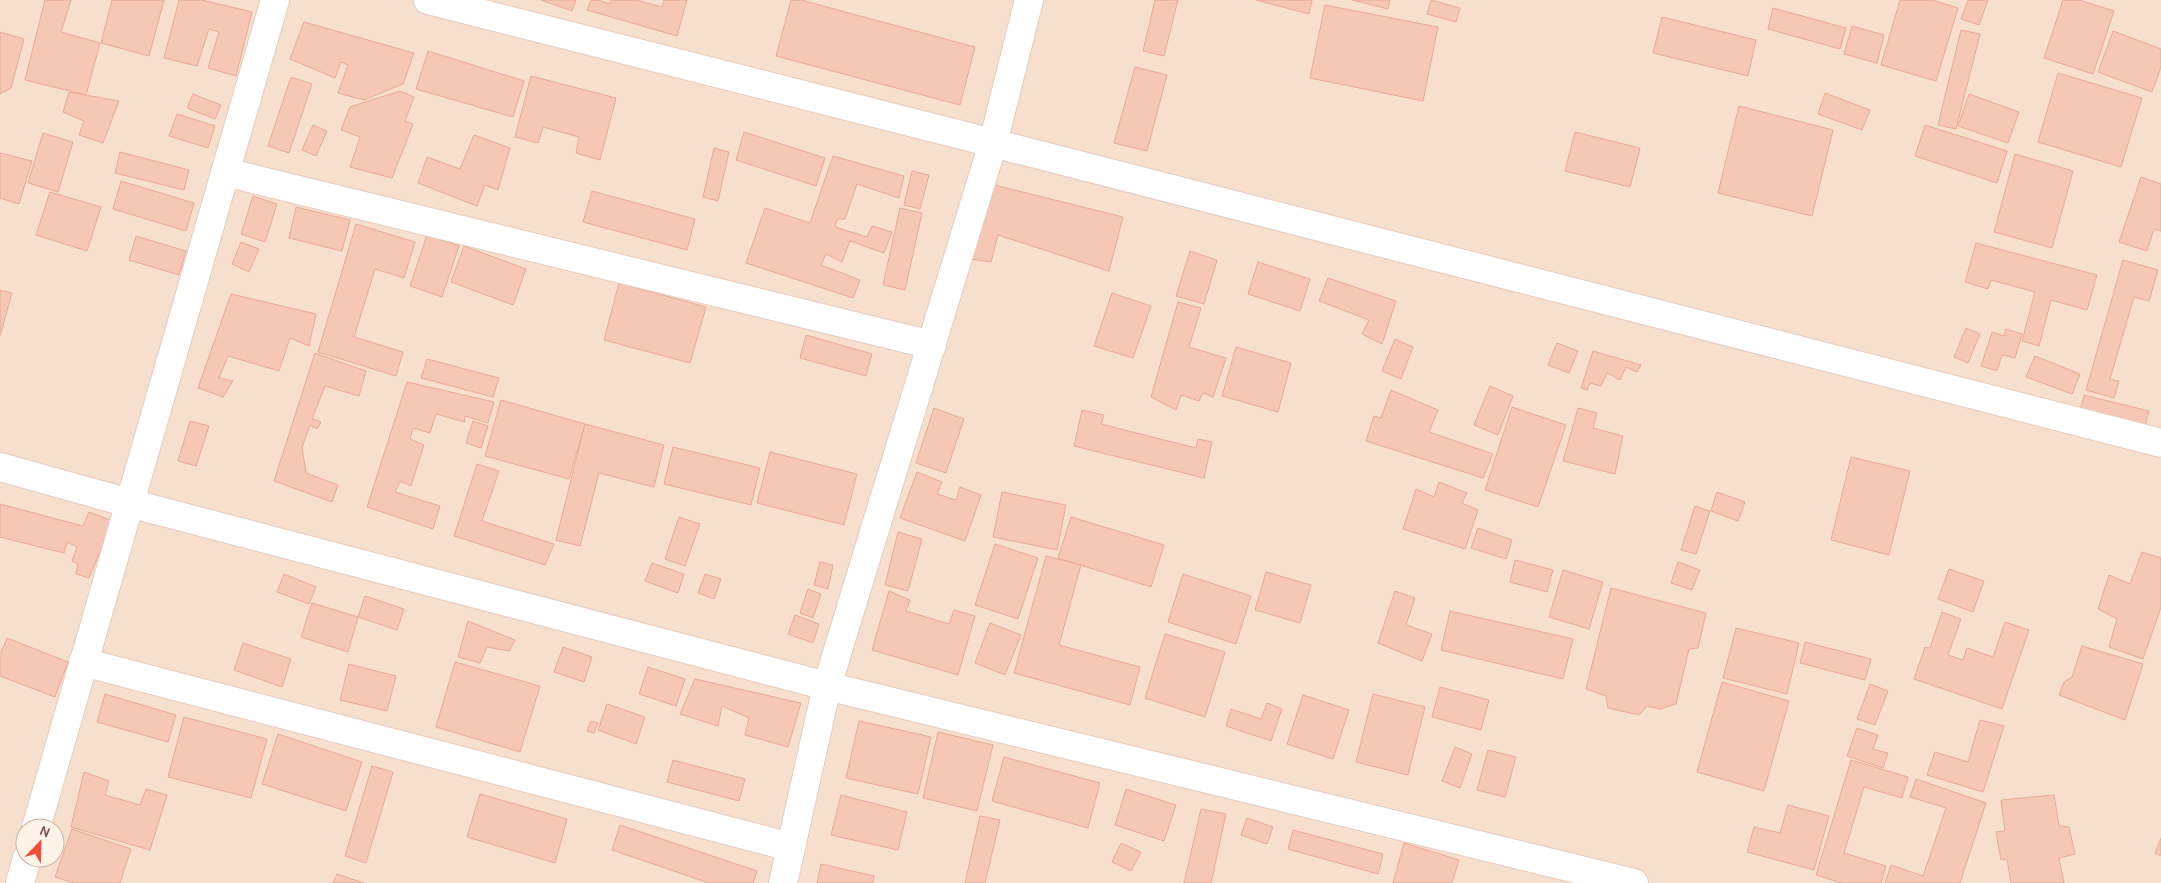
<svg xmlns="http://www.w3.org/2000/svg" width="2161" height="883" font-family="Karla,sans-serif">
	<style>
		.residential { fill: #f6dfcd; fill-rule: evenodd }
		.building { fill: #f6c7b5; stroke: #eaaa94 }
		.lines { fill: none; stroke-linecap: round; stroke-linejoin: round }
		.minor-casing { stroke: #e5cbbe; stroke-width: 30 }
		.minor { stroke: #fff; stroke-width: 28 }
	</style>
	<rect width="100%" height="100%" fill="#feeee0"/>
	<path class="residential" d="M0 0H2161V883H0ZM25 828H55V858H25Z"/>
	<g class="building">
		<path d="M45 0H71L61 32 100 43 86 95 25 80Z"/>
		<path d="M112 0H164L149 56 101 43Z"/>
		<path d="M179 0H202L252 12 236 76 208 68 219 32 209 29 197 66 164 58Z"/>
		<path d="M541 0H576L572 11Z"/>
		<path d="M591 0H598L610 4 611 0H636L662 7 664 0H687L677 36 587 10Z"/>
		<path d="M791 0H801L975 47 960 105 776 56Z"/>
		<path d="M1155 0H1178L1164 56 1143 51Z"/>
		<path d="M1256 0H1312L1309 14Z"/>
		<path d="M1352 0H1390L1388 9Z"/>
		<path d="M1431 0 1460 8 1456 22 1427 14Z"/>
		<path d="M1900 0H1932L1958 8 1936 81 1881 65Z"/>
		<path d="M1968 0H1988L1979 25 1961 19Z"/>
		<path d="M2063 0H2079L2114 11 2093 74 2044 58Z"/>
		<path d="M1325 5 1438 27 1423 101 1310 78Z"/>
		<path d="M1773 8 1846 28 1840 49 1768 29Z"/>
		<path d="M1662 17 1756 40 1748 76 1653 53Z"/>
		<path d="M304 22 414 53 403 84 364 100 338 93 348 65 341 62 335 78 290 59Z"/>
		<path d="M1852 26 1884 35 1877 63 1844 54Z"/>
		<path d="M1961 30 1980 34 1956 129 1938 125Z"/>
		<path d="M2113 31 2161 49V67L2152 92 2098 72Z"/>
		<path d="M0 32 24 39 11 88 0 94Z"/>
		<path d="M428 51 524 81 513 117 416 89Z"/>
		<path d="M1135 67 1167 75 1147 151 1114 143Z"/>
		<path d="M2058 73 2142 98 2121 167 2038 142Z"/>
		<path d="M531 76 616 98 600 160 576 153 579 137 543 127 538 143 515 137Z"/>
		<path d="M291 77 312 84 289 153 268 146Z"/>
		<path d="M400 91 414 97 405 121 413 124 392 178 350 167 360 137 341 130 350 107Z"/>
		<path d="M69 92 119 101 103 143 79 135 84 121 63 112Z"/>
		<path d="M1825 93 1870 110 1862 130 1818 114Z"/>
		<path d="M193 94 221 105 215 119 187 108Z"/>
		<path d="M1969 94 2019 112 2008 143 1958 126Z"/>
		<path d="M1739 106 1833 130 1812 216 1718 193Z"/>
		<path d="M177 114 215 126 208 148 169 136Z"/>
		<path d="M313 125 327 131 316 156 302 150Z"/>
		<path d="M1925 125 2007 151 1997 183 1915 156Z"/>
		<path d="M744 132 825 158 816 186 736 160Z"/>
		<path d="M1575 132 1640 148 1630 187 1565 171Z"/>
		<path d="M43 133 73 142 58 192 28 183Z"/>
		<path d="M474 135 510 148 498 190 485 185 477 206 418 183 427 157 460 169Z"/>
		<path d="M714 148 729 152 718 201 703 197Z"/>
		<path d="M120 152 189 170 184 190 115 173Z"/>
		<path d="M0 153 32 161 19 204 0 198Z"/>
		<path d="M2015 154 2073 171 2052 248 1994 232Z"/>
		<path d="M833 156 904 176 899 198 857 184 845 219H837L835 227 867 237 872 226 892 232 884 253 850 241 842 262 826 254 821 265 860 280 853 298 746 263 765 208 810 223Z"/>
		<path d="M912 171 929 175 920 209 904 205Z"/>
		<path d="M2141 177 2161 184V231L2154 229 2147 251 2119 242Z"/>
		<path d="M121 181 194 203 186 231 113 209Z"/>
		<path d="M990 184 1123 217 1109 271 998 235 991 262 971 259Z"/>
		<path d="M592 191 695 219 687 250 583 222Z"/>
		<path d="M50 192 101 207 87 251 36 235Z"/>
		<path d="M253 196 277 204 265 242 241 234Z"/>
		<path d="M296 207 350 220 342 251 289 238Z"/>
		<path d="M900 208 922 213 905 290 883 285Z"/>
		<path d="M356 224 415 242 404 278 375 269 354 337 403 352 396 376 318 352Z"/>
		<path d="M427 235 459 246 442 297 410 286Z"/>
		<path d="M136 236 186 251 179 275 129 260Z"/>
		<path d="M241 242 259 249 249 272 232 264Z"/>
		<path d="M1976 243 2097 275 2087 310 2051 300 2039 346 2022 341 2035 292 1991 280 1988 289 1965 282Z"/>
		<path d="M464 246 526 269 513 305 451 282Z"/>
		<path d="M1190 251 1217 260 1204 304 1176 296Z"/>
		<path d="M2123 260 2158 270 2149 301 2134 297 2110 379 2119 381 2114 398 2086 390Z"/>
		<path d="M1258 262 1310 279 1300 311 1248 294Z"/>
		<path d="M1328 278 1396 301 1382 344 1362 334 1369 320 1319 301Z"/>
		<path d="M619 283 706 307 690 363 604 340Z"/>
		<path d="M0 290 12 293 0 336Z"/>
		<path d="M1112 293 1151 306 1133 358 1094 346Z"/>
		<path d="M231 294 316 314 309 346 290 338 279 371 228 356 219 378 233 381 223 397 198 388Z"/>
		<path d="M1178 302 1201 308 1189 347 1226 358 1213 397 1203 393 1199 401 1181 395 1176 410 1151 397Z"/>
		<path d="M1966 328 1980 334 1968 363 1954 357Z"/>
		<path d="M2006 329 2022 334 2015 358 2002 355 1997 371 1981 366 1992 332 2004 336Z"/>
		<path d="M806 335 872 354 866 376 800 358Z"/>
		<path d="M1395 339 1413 347 1401 379 1382 371Z"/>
		<path d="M1557 343 1578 351 1569 373 1548 365Z"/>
		<path d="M1236 347 1291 363 1278 412 1222 396Z"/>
		<path d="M1593 351 1641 365 1637 372 1626 367 1620 380 1607 373 1601 386 1590 383 1587 390 1581 388Z"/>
		<path d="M315 353 366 371 359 396 325 386 312 419 321 422 317 429 310 425 302 447 306 473 338 485 332 502 274 481Z"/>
		<path d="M2035 356 2080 374 2072 394 2026 377Z"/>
		<path d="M427 359 499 378 493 397 421 378Z"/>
		<path d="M407 382 494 402 488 423 465 416V422L436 414 430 433 413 428 410 439 424 445 411 486 400 481 395 492 440 506 433 529 367 507Z"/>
		<path d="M1490 386 1513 396 1498 435 1474 425Z"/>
		<path d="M1391 390 1438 410 1429 432 1493 454 1483 478 1366 441 1374 416 1381 418Z"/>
		<path d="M2084 395 2149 411 2144 431 2079 415Z"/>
		<path d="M501 400 585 424 569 479 485 456Z"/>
		<path d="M1512 407 1566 425 1538 507 1485 490Z"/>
		<path d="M934 408 964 419 946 473 916 463Z"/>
		<path d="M1578 408 1597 413 1593 428 1623 436 1615 474 1563 461Z"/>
		<path d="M1082 410 1104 415 1101 424 1196 448 1198 439 1212 442 1204 478 1074 446Z"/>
		<path d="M190 421 209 426 196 466 178 461Z"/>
		<path d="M473 421 488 426 481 448 466 443Z"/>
		<path d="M585 424 664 445 654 487 599 473 580 546 556 540Z"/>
		<path d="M673 447 760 468 751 505 664 484Z"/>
		<path d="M770 452 857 474 844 525 757 503Z"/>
		<path d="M1851 457 1910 471 1889 555 1831 540Z"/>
		<path d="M477 464 499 471 482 521 554 544 545 565 454 536Z"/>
		<path d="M917 472 942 482 937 494 956 500 960 487 981 495 965 541 900 518Z"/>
		<path d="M1439 482 1467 493 1462 503 1478 510 1465 549 1403 529 1416 489 1434 497Z"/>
		<path d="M1002 492 1066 505 1057 550 993 537Z"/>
		<path d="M1717 492 1745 502 1738 521 1711 511Z"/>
		<path d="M0 504 83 526 89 512 113 521 89 578 76 574 78 564 72 561 77 547 67 542 64 553 0 537Z"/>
		<path d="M1695 506 1710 511 1696 554 1681 550Z"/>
		<path d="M679 517 700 524 685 566 665 559Z"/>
		<path d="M1071 517 1164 545 1151 587 1058 558Z"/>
		<path d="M1478 528 1512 540 1506 559 1471 548Z"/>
		<path d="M898 532 922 539 908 591 885 585Z"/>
		<path d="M995 544 1038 558 1018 619 975 605Z"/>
		<path d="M2142 552 2161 558V607L2143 659 2109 647 2117 619 2098 609 2109 575 2130 584Z"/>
		<path d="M1046 556 1081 565 1059 645 1140 667 1130 705 1014 673Z"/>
		<path d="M1515 560 1553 570 1547 592 1510 582Z"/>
		<path d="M820 562 833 565 828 589 814 585Z"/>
		<path d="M1678 562 1700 570 1692 590 1671 583Z"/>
		<path d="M652 563 684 574 678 593 645 581Z"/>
		<path d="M1949 569 1984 581 1973 612 1938 599Z"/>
		<path d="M1563 570 1603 582 1589 629 1549 617Z"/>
		<path d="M1266 572 1311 585 1300 623 1255 610Z"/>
		<path d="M284 574 316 587 309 604 277 592Z"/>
		<path d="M705 574 721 579 714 599 698 593Z"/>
		<path d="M1183 574 1251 596 1236 644 1168 622Z"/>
		<path d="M1611 588 1706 613 1698 648 1689 649 1676 704 1660 709 1647 706 1639 715 1608 708 1606 696 1586 689Z"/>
		<path d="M808 589 821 594 813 618 800 613Z"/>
		<path d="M889 591 910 600 906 611 949 624 954 610 975 616 958 675 872 650Z"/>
		<path d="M1395 591 1415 598 1406 625 1432 634 1422 661 1378 643Z"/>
		<path d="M365 596 404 609 397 630 358 617Z"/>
		<path d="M312 603 358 617 348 652 301 637Z"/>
		<path d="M1450 611 1573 639 1563 679 1441 650Z"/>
		<path d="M1942 612 1961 619 1948 655 1963 660 1967 648 1993 657 2005 622 2029 630 2002 709 1914 679 1925 647 1930 648Z"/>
		<path d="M795 615 819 624 813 643 788 634Z"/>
		<path d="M468 621 515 640 509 651 487 647 480 663 458 657Z"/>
		<path d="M990 623 1021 635 1005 675 975 663Z"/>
		<path d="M1736 628 1799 643 1787 694 1723 678Z"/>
		<path d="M1165 634 1225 652 1205 717 1145 698Z"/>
		<path d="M7 638 68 662 55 697 0 676V655Z"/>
		<path d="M1805 642 1871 659 1865 680 1800 663Z"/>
		<path d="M243 643 291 659 282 687 234 670Z"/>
		<path d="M2082 646 2143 664 2125 720 2059 695 2064 682 2072 677Z"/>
		<path d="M563 647 592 657 584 682 554 672Z"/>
		<path d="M455 662 540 686 520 752 436 727Z"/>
		<path d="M349 664 396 676 387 711 340 700Z"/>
		<path d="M648 667 685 679 676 706 639 694Z"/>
		<path d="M695 679 801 703 788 747 745 735 749 718 722 706 718 726 680 714Z"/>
		<path d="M1722 682 1789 701 1764 791 1697 772Z"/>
		<path d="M1870 684 1888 691 1875 725 1857 719Z"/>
		<path d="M1440 687 1489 700 1481 730 1432 717Z"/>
		<path d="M105 694 176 715 168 742 97 722Z"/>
		<path d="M1373 694 1425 707 1408 775 1356 762Z"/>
		<path d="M1303 695 1349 710 1333 759 1287 744Z"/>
		<path d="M1267 703 1282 709 1271 741 1226 726 1231 709 1261 719Z"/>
		<path d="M607 704 645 717 636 744 598 730Z"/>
		<path d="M184 717 267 739 251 798 168 777Z"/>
		<path d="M1980 720 2004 726 1983 792 1927 775 1935 752 1968 762Z"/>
		<path d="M591 721 598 723 594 733 587 731Z"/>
		<path d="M859 721 931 737 918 794 846 778Z"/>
		<path d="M1857 728 1878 735 1873 749 1888 753 1883 768 1847 756Z"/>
		<path d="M938 732 993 745 977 811 923 798Z"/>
		<path d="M278 734 362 762 346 811 262 784Z"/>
		<path d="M1455 747 1472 754 1460 788 1442 781Z"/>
		<path d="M1488 750 1516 757 1505 797 1477 790Z"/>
		<path d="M1004 757 1100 783 1088 828 992 801Z"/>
		<path d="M673 760 745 779 739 801 667 782Z"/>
		<path d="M1851 760 1908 777 1902 798 1864 787 1844 853 1886 866 1881 883H1841L1816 875Z"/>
		<path d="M372 766 393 772 366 863 345 856Z"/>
		<path d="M84 772 109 781 105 795 140 805 146 789 167 795 150 850 71 827Z"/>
		<path d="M1916 779 1986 803 1960 883H1885L1891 865 1923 876 1946 808 1910 797Z"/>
		<path d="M1126 789 1176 805 1164 841 1115 825Z"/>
		<path d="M480 794 567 819 555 863 467 837Z"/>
		<path d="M841 795 907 812 898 850 831 835Z"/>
		<path d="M2054 795 2059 826 2069 827 2075 854 2059 858 2064 883H2011L2007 859 2001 860 1996 832 2005 831 2001 800Z"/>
		<path d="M1788 805 1829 816 1814 870 1747 852 1754 827 1780 833Z"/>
		<path d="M1201 809 1226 814 1211 883H1184Z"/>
		<path d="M980 816 1000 820 985 883H965Z"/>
		<path d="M1247 818 1273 827 1267 844 1241 835Z"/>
		<path d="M620 825 757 871 753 883H709L612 850Z"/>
		<path d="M72 829 131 849 120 883H74L55 877Z"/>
		<path d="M1293 830 1383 854 1378 874 1288 849Z"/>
		<path d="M2161 838V856L2155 853Z"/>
		<path d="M1121 843 1141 852 1131 871 1112 862Z"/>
		<path d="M1404 843 1459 860 1452 883H1393Z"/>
		<path d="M821 864 874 876 873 883H817Z"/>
		<path d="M337 874 364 883H333Z"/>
	</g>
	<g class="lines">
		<defs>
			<g id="minor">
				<path d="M428 0 993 143 2161 443"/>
				<path d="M225 172 932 345"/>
				<path d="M0 467 129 503 827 686 1634 883"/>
				<path d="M83 662 791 847"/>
				<path d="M36 828 275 0"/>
				<path d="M20 883 27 858"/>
				<path d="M783 883 827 686 993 143 1029 0"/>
			</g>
		</defs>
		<use href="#minor" class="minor-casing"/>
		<use href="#minor" class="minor"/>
	</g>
	<g transform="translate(40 843) rotate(23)"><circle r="24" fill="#fff3e8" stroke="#c9b2a7"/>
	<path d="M0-4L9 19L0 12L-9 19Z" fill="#f34c3a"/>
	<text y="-8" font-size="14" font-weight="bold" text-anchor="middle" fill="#775145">N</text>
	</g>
</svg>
